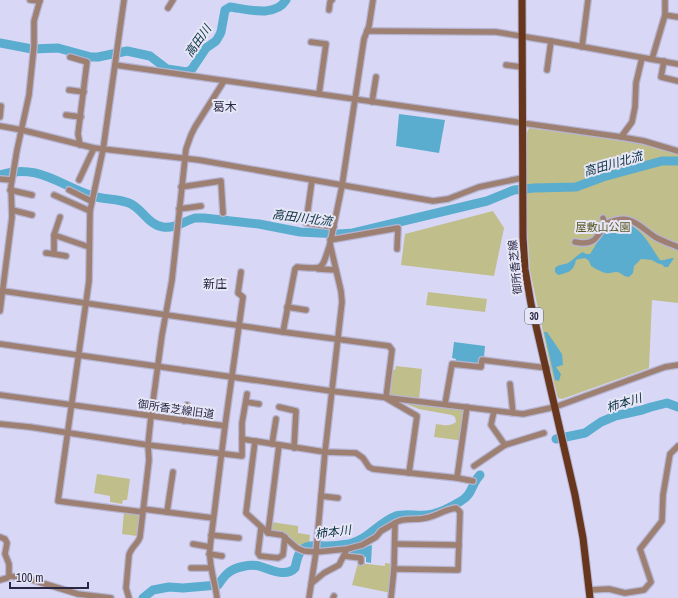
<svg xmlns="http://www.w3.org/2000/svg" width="678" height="598" font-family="'Archivo Narrow','Noto Sans JP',sans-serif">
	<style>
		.green { fill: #c0be8a }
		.water { fill: #5aadce }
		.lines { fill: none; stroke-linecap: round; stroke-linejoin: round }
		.river { stroke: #5aadce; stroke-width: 9 }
		.minor-casing { stroke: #b5b4d2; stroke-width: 8 }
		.major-casing { stroke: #b5b4d2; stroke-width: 9 }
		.minor { stroke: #9e8073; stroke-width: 5.5 }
		.major { stroke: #67361d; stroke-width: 7 }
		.labels { text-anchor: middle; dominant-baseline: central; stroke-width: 4; stroke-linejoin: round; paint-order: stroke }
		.shield { fill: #e6e6f6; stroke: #626079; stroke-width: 1 }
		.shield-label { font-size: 10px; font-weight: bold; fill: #292744 }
		.park-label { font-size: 11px; fill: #5b5823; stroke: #e6e6f6 }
		.street-label { font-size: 11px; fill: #292744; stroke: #e6e6f6 }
		.water-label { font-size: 12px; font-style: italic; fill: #072f3d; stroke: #e6e6f6 }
		.neighbourhood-label { font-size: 12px; fill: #292744; stroke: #e6e6f6 }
	</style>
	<rect width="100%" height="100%" fill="#d8d7f6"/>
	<g class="green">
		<path d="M529 128 583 135 648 145 678 153V303L652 300 649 368 562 399 558 398 554 383 530 271 527 229 526 135Z"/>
		<path d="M493 211 504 228 494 276 401 265 405 234Z"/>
		<path d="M428 292 487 299 485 312 426 305Z"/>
		<path d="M396 366 422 369 419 400 393 396 390 394 393 370H395Z"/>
		<path d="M401 400 469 409 465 441 434 437 436 424C444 425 450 427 456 422L455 417 452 415 419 409 401 402Z"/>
		<path d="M97 474 130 479 127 500H123L122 504 110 502V496L94 493Z"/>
		<path d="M124 512 140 514 137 536 122 534Z"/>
		<path d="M271 522 298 526V533L310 535 309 543H304L299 546 283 532 274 531 270 527Z"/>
		<path d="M358 563 385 566V563L393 564 391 593 352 585Z"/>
	</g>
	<g class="water">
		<path d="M399 114 445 120 439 153 396 146Z"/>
		<path d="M615 223C639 221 648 243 660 260 665 261 669 258 674 258L668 267H664L663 265 657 263 652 260 641 259 634 266 633 273 629 277C624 277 622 273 617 272 615 271 613 273 610 273 604 274 596 269 591 266L589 261 585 258 579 259 576 260C574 271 568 273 558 275L555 272V268C559 264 563 265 568 263 573 260 577 255 583 252L586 254H590L607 227Z"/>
		<path d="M544 332H547L562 354 563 365 556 367 561 374 559 381 555 380Z"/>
		<path d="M454 342 485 346 484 357H481L480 366 455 363 456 359 452 358Z"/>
		<path d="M372 545 371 563 366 562V557L349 556 350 551Z"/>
	</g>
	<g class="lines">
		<g class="river">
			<path d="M0 43 32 49 58 48 91 57H98L127 51 150 56 167 69 187 72 192 69 206 48 216 41 219 36 221 32 225 10 230 7C246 9 275 18 286 0"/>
			<path d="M0 175C36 163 58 184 90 195 102 200 116 198 129 203 142 208 148 225 163 227 175 229 184 221 195 218 198 218 201 218 204 218L259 224 300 232 339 234 353 233 487 201 514 190 534 188 576 187 603 177 662 161H678"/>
			<path d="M556 439 585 433 601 422 615 416 642 410 651 407 667 403 678 407"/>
			<path d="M143 598 153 590 169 587 183 588 218 585C221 581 224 576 228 573 235 567 250 564 259 566 270 569 285 578 295 568 297 560 298 551 306 547 314 544 320 546 327 546 334 546 342 545 349 544 369 539 378 523 396 516 405 513 417 516 427 515 438 514 451 507 461 501 473 494 471 484 480 475"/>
		</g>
		<defs>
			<g id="minor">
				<path d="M30 0 40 1"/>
				<path d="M124 0 103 150 90 211 89 281 58 501 142 512"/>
				<path d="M168 8 173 0"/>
				<path d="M329 10 330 2 332 0"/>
				<path d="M665 15 678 17"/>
				<path d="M367 31 496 32 551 41 678 64"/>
				<path d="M311 42 326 44 319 94"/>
				<path d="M582 47 588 0"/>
				<path d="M70 57 87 62 78 134 80 145"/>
				<path d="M652 59 665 15V0"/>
				<path d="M664 61 661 77 678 81"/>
				<path d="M115 65 621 137 644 141 678 151"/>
				<path d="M506 65 522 67"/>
				<path d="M547 70 551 41"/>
				<path d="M69 90 84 92"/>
				<path d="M372 102 376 77"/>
				<path d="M66 115 81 117"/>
				<path d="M0 117 1 106"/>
				<path d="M0 126 22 130 94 148 199 160 433 201 448 199 479 187 522 178"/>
				<path d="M621 137 632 122 635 107 636 83 642 58"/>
				<path d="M0 179 11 180"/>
				<path d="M79 180 94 148"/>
				<path d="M312 180 306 223 334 227"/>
				<path d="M181 187 221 181 223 213"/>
				<path d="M10 190 32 195"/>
				<path d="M69 190 91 201"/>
				<path d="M54 195 90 211"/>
				<path d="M179 209 201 206"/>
				<path d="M12 210 32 215"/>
				<path d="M60 217 54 235 89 247"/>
				<path d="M603 218 605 224C631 213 635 223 655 237 662 241 671 244 678 247"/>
				<path d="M54 235V254L66 256"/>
				<path d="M330 240 398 228 397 249"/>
				<path d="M575 242C593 246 597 239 605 224"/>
				<path d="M46 253 54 254"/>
				<path d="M318 269 336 270"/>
				<path d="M3 291 283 332 389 346 392 350 386 398 417 416 409 473"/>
				<path d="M287 307 306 310"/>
				<path d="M0 311 12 217 11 186 17 150 29 95 34 46V21L40 0"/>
				<path d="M283 332 295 269 297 267C325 269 321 271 330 244"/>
				<path d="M0 344 331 391 523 414 555 407 665 367 678 365"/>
				<path d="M510 384 513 413"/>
				<path d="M0 395 225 426"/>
				<path d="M246 402 259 404"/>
				<path d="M445 404 452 364 481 367 482 360 547 368"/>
				<path d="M279 407 296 411 294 448"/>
				<path d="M494 411 491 425 505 445"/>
				<path d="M184 421 187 405"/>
				<path d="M0 424 30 427 148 445 242 456V423L247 394"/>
				<path d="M242 439 325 452 356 453 363 458 369 467 373 469 457 478 467 407"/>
				<path d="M255 441 246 513 268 533 282 535 297 548 304 551 316 552 347 549 362 545 376 537 381 531 395 523 394 569 391 598"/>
				<path d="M272 444 276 419"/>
				<path d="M474 466 505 445 544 433"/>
				<path d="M457 478 473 481"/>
				<path d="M321 496 338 498"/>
				<path d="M143 509 213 518"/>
				<path d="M167 512 173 472"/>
				<path d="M261 528 258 553 260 556 278 558 283 555 285 537"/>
				<path d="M268 533 279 445"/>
				<path d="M211 535 239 538"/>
				<path d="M0 537 5 539 7 543 5 554 9 564V576L26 578 78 594 111 598"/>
				<path d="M193 544 210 547"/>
				<path d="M395 544 459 545"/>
				<path d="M209 554 222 556"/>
				<path d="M344 556 361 558V562"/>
				<path d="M191 568H211"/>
				<path d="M394 569 458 570 460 512 456 508C443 510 437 516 426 518 415 521 404 517 395 523"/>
				<path d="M0 580 7 578 9 576"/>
				<path d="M312 583 324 573 339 565 347 549"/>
				<path d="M589 590 609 589 625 593 644 590 651 582 640 549 662 521 663 495 670 454 678 446"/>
				<path d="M129 598 126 588 129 555C131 547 138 544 140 537L149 460 148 445 151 416 162 335 172 280 186 149 191 135 195 127 224 81"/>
				<path d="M217 598C215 581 208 564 210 547L225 426 243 297 238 293 241 272"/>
				<path d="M309 598 316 552 325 452 342 302 341 291 330 244 342 186 364 39 369 26 373 0"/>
				<path d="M333 598 334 596"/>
			</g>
			<path id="major" d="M522 0 523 237 525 269 531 304 575 495 583 538 590 598"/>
		</defs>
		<use href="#minor" class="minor-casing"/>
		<use href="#major" class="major-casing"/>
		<use href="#minor" class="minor"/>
		<use href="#major" class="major"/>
	</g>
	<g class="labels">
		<rect class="shield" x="525" y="308" width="18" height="16" rx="3"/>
		<g class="shield-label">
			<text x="534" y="316">30</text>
		</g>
		<g class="park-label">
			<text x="603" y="227">屋敷山公園</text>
		</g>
		<g class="street-label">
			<text transform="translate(515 267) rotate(-96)">御所香芝線</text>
			<text transform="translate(176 409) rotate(8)">御所香芝線旧道</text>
		</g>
		<g class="water-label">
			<text transform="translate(198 41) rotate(-55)">高田川</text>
			<text transform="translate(613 164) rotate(-16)">高田川北流</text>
			<text transform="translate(302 218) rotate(7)">高田川北流</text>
			<text transform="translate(624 403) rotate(-17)">柿本川</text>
			<text transform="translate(333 532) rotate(-7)">柿本川</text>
		</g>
		<g class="neighbourhood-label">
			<text x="225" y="107">葛木</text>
			<text x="215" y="284">新庄</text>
		</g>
	</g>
	<path d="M10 582v6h78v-6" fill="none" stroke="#292744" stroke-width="2"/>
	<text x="16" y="582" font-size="12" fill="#292744" stroke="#e6e6f6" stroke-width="3" paint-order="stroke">100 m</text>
</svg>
